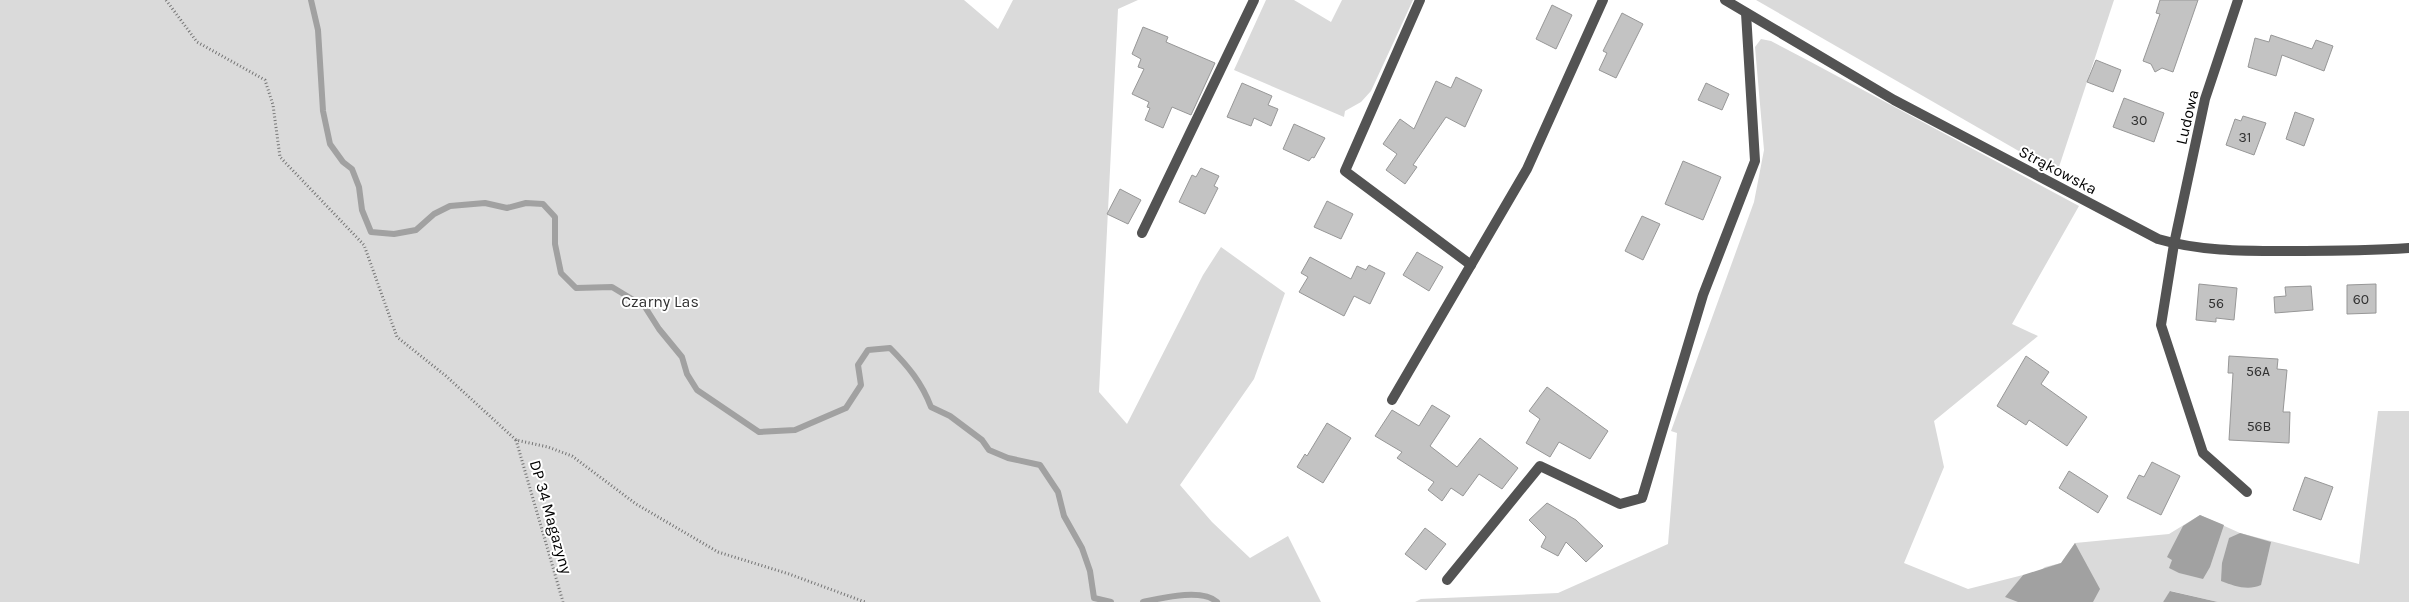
<svg xmlns="http://www.w3.org/2000/svg" width="2409" height="602" font-family="Karla,sans-serif">
	<style>
		.green { fill: #dadada }
		.water { fill: #a1a1a1 }
		.lines { fill: none; stroke-linecap: round; stroke-linejoin: round }
		.stream { stroke: #a1a1a1; stroke-width: 6 }
		.building { fill: #c3c3c3; stroke: #979797 }
		.path { stroke: #757575; stroke-width: 3; stroke-dasharray: 1 2.5; stroke-linecap: butt }
		.street { stroke: #535353; stroke-width: 10 }
		.labels { text-anchor: middle; dominant-baseline: central; stroke-width: 4; stroke-linejoin: round; paint-order: stroke }
		.number-label { font-size: 14px; fill: #313131 }
		.street-label { font-size: 16px; fill: #000; stroke: #fff }
		.park-label { font-size: 16px; fill: #313131; stroke: #fff }
	</style>
	<rect width="100%" height="100%" fill="#fff"/>
	<g class="green">
		<path d="M0 0H964L998 29 1013 0H1138L1118 9 1099 392 1127 424 1203 275 1221 247 1285 293 1254 379 1180 485 1212 522 1250 558 1288 536 1321 602H0Z"/>
		<path d="M1266 0H1294L1331 22 1342 0H1413L1371 91 1361 102 1345 111 1344 117 1234 70Z"/>
		<path d="M1756 0H2114L2057 173Z"/>
		<path d="M1761 39 1771 41 1809 61 2079 206 2012 324 2038 336 1934 421 1944 467 1904 563 1968 589 2023 575 2006 597 2045 567 2061 563 2075 543 2169 534 2200 515 2240 533 2359 564 2378 411H2409V602H2218L2171 591 2163 602H1415L1421 599 1558 593 1668 544 1677 433 1671 431 1754 202 1764 150 1755 47Z"/>
	</g>
	<g class="water">
		<path d="M2200 515 2224 525 2210 567 2203 579 2179 573 2169 568 2172 560 2167 557 2183 526Z"/>
		<path d="M2240 533 2271 542 2261 585C2248 591 2234 586 2221 581L2222 563 2229 538Z"/>
		<path d="M2075 543 2100 589 2093 602H2018L2005 597 2023 575 2061 563Z"/>
		<path d="M2170 591 2218 602H2163Z"/>
	</g>
	<g class="lines">
		<g class="stream">
			<path d="M311 0 318 30 323 111 330 144 343 162 352 169 359 187 362 210 371 232 394 234 416 230 434 214 450 206 485 203 507 208 526 203 543 204 555 217V244L561 273 576 288 612 287 645 307 659 329 682 357 687 374 697 390 759 432 795 430 846 408 861 385 858 365 868 350 890 348C908 366 922 383 931 407L950 416 982 440 989 450 1008 458 1040 465 1058 492 1064 516 1082 548 1090 571 1094 598 1111 602"/>
			<path d="M1143 602C1162 598 1202 588 1217 602"/>
		</g>
	</g>
	<g class="building">
		<path d="M2160 0H2198L2173 72 2162 68 2155 72 2151 64 2143 61 2160 14 2156 13Z"/>
		<path d="M1552 5 1572 15 1556 49 1536 39Z"/>
		<path d="M1622 13 1643 24 1616 78 1599 70 1607 53 1603 51Z"/>
		<path d="M1143 27 1168 37 1166 42 1215 63 1191 115 1172 107 1163 128 1145 120 1150 108 1147 107 1149 102 1132 94 1144 69 1138 67 1141 59 1132 54Z"/>
		<path d="M2271 35 2312 49 2316 40 2333 46 2324 71 2282 55 2276 76 2248 67 2255 38 2269 42Z"/>
		<path d="M2096 60 2121 70 2113 92 2087 82Z"/>
		<path d="M1456 77 1482 90 1465 127 1446 117 1413 165 1417 167 1405 184 1386 170 1397 154 1383 144 1400 119 1414 129 1436 81 1451 88Z"/>
		<path d="M1242 83 1272 96 1268 105 1278 109 1271 126 1254 118 1251 126 1227 117Z"/>
		<path d="M1706 83 1729 94 1722 110 1698 100Z"/>
		<path d="M2124 98 2164 113 2154 142 2113 127Z"/>
		<path d="M2295 112 2314 119 2304 146 2286 139Z"/>
		<path d="M2243 116 2266 123 2254 155 2226 145 2235 119 2241 121Z"/>
		<path d="M1294 124 1325 138 1314 158 1312 157 1309 161 1283 149Z"/>
		<path d="M1683 161 1721 177 1703 220 1665 204Z"/>
		<path d="M1201 168 1219 176 1214 186 1218 188 1205 214 1179 202 1192 175 1196 177Z"/>
		<path d="M1120 189 1141 200 1128 224 1107 214Z"/>
		<path d="M1327 201 1353 214 1341 239 1314 227Z"/>
		<path d="M1642 216 1660 224 1643 260 1625 251Z"/>
		<path d="M1417 252 1443 267 1429 291 1403 275Z"/>
		<path d="M1310 257 1351 279 1357 266 1366 270 1369 265 1385 273 1370 304 1354 296 1344 316 1299 292 1308 277 1301 273Z"/>
		<path d="M2199 284 2237 288 2234 320 2216 318V322L2196 320Z"/>
		<path d="M2376 284V313L2347 314V285Z"/>
		<path d="M2311 286 2313 310 2275 313 2274 297 2286 296 2285 287Z"/>
		<path d="M2026 356 2049 372 2041 384 2087 417 2067 446 2029 420 2026 425 1997 406Z"/>
		<path d="M2229 356 2278 359 2277 369 2287 370 2283 412H2290L2289 443 2229 440 2233 373H2228Z"/>
		<path d="M1547 387 1608 431 1590 459 1559 442 1550 457 1526 443 1540 419 1529 411Z"/>
		<path d="M1432 405 1450 416 1430 446 1457 467 1480 438 1518 468 1502 489 1479 474 1463 496 1451 488 1442 501 1428 490 1434 482 1397 458 1402 452 1375 436 1392 410 1419 426Z"/>
		<path d="M1327 423 1351 438 1323 483 1297 467 1305 454 1307 456Z"/>
		<path d="M2152 462 2180 476 2161 515 2127 498 2139 475 2144 477Z"/>
		<path d="M2069 471 2108 496 2098 513 2059 488Z"/>
		<path d="M2305 477 2333 487 2321 520 2293 510Z"/>
		<path d="M1547 503 1576 520 1603 546 1586 562 1566 542 1558 556 1541 547 1546 537 1529 520Z"/>
		<path d="M1425 528 1446 544 1426 570 1405 554Z"/>
	</g>
	<g class="lines">
		<g class="path">
			<path d="M166 0 197 42 265 80 273 105 280 157 364 245 397 337 446 376 516 440 548 447 572 456 636 504 718 552 789 574 865 602"/>
			<path d="M516 440 563 602"/>
		</g>
		<g class="street">
			<path d="M1420 0 1345 171 1471 265"/>
			<path d="M1725 0 1894 100 2158 239C2199 251 2241 251 2283 251 2325 251 2367 251 2409 248"/>
			<path d="M2238 0 2205 99 2174 244 2161 325 2203 453 2247 492"/>
			<path d="M1142 233 1254 0"/>
			<path d="M1392 400 1527 169 1603 0"/>
			<path d="M1447 580 1540 466 1620 504 1642 498 1703 295 1755 161 1746 13"/>
		</g>
	</g>
	<g class="labels">
		<g class="number-label">
			<text x="2139" y="120">30</text>
			<text x="2245" y="137">31</text>
			<text x="2361" y="299">60</text>
			<text x="2216" y="303">56</text>
			<text x="2258" y="371">56A</text>
			<text x="2259" y="426">56B</text>
		</g>
		<g class="street-label">
			<text transform="translate(2187 117) rotate(-77)">Ludowa</text>
			<text transform="translate(2058 170) rotate(28)">Strąkowska</text>
			<text transform="translate(551 517) rotate(74)">DP 34 Magazyny</text>
		</g>
		<g class="park-label">
			<text x="660" y="301">Czarny Las</text>
		</g>
	</g>
</svg>
